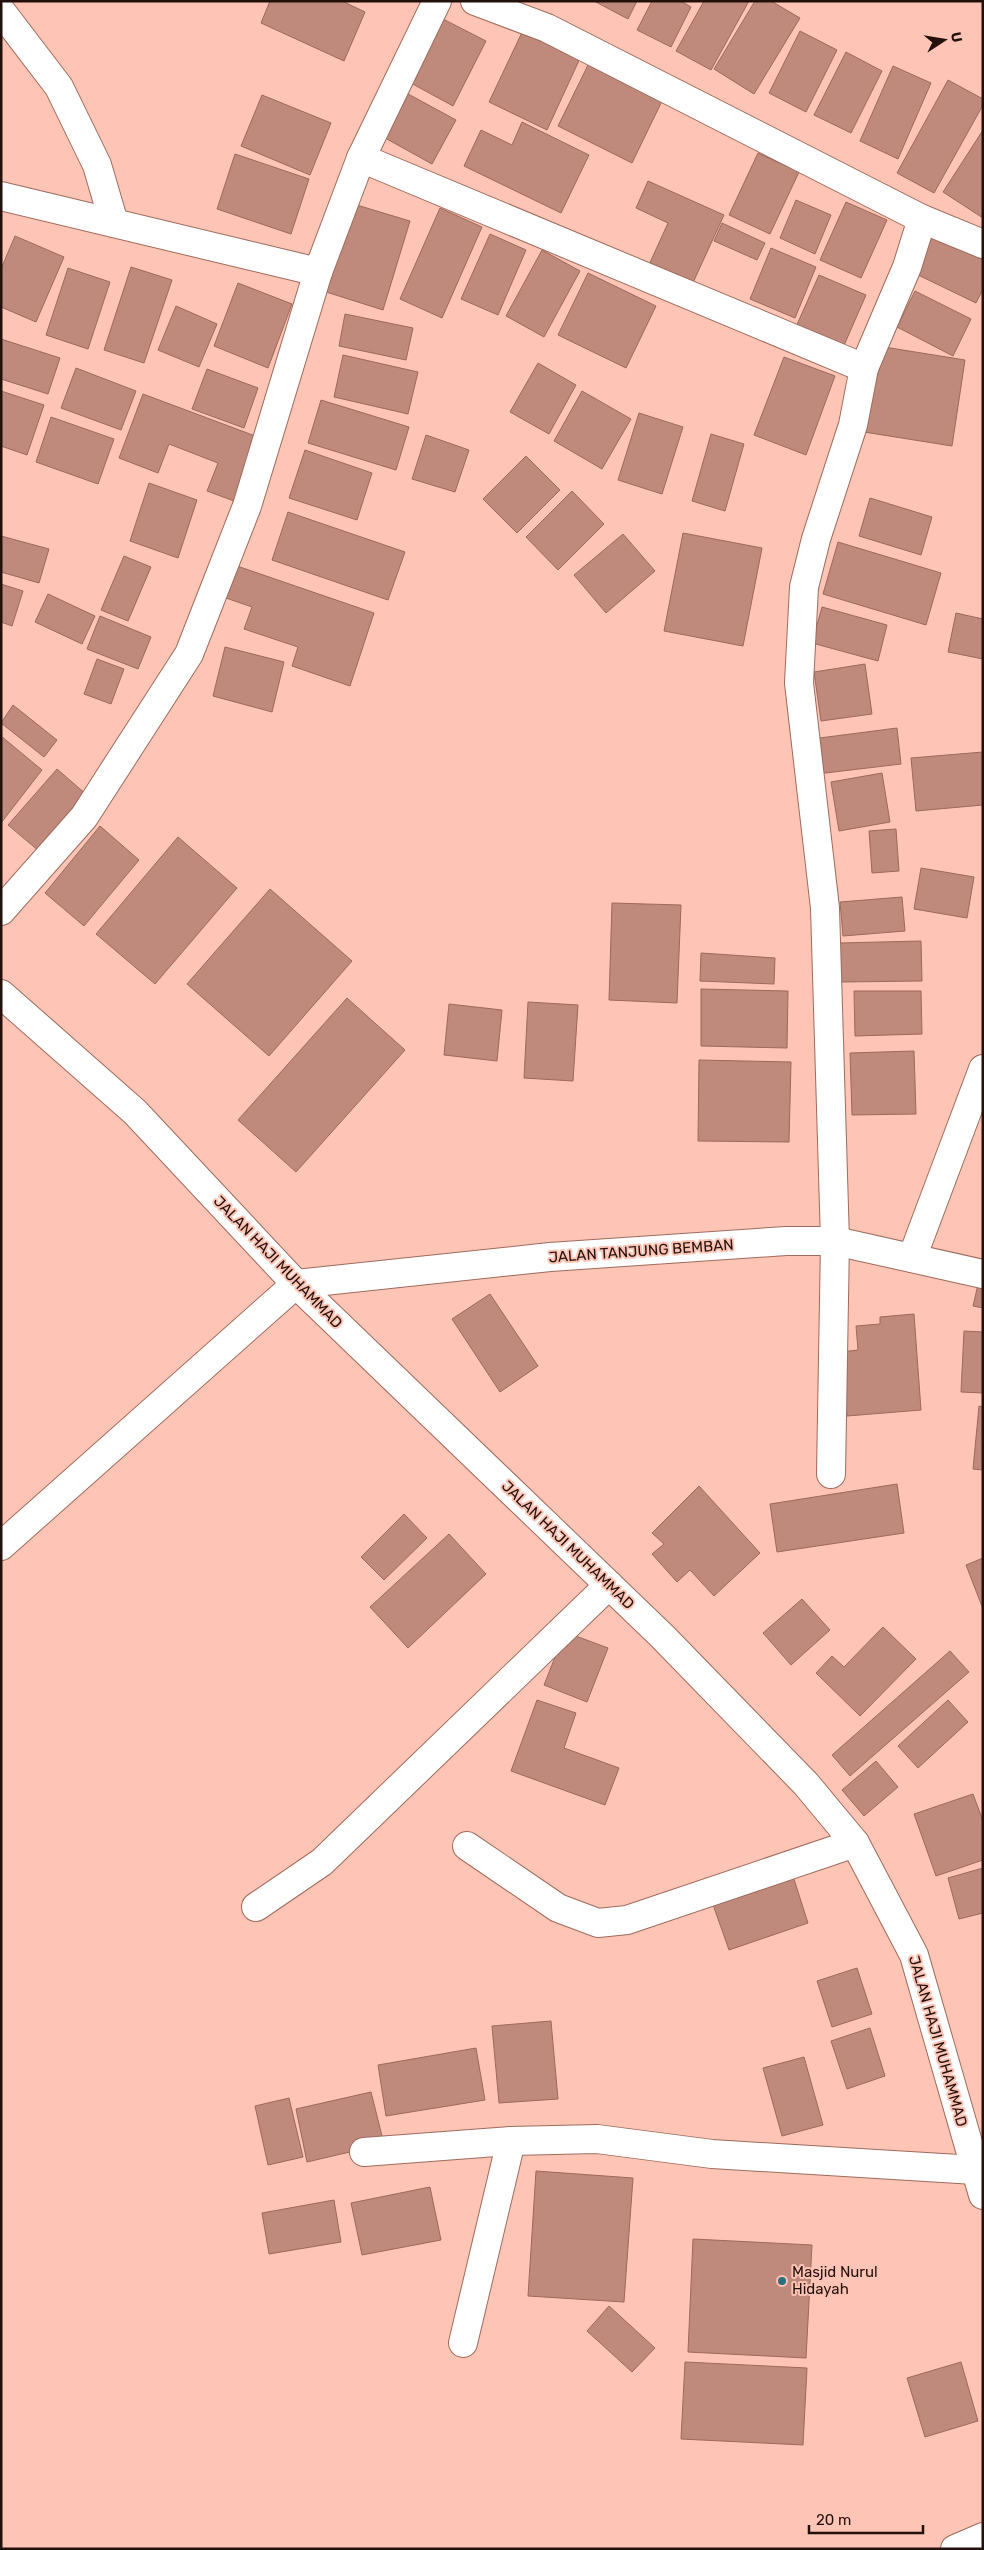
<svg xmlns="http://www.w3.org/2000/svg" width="984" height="2550" font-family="Rubik,sans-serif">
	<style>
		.building { fill: #bf897b; stroke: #9c695b }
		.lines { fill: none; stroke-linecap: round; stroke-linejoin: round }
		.minor-casing { stroke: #9e6b5d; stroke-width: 30 }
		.minor { stroke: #fff; stroke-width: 28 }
		.poi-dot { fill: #2b707f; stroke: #fec4b5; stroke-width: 2 }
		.labels { text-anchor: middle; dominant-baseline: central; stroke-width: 4; stroke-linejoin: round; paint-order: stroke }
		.street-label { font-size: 15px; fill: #24100b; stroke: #fec4b5 }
		.poi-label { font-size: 15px; fill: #24100b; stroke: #fec4b5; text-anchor: start }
	</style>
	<rect width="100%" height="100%" fill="#fec4b5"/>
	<g class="building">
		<path d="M270 1H342L365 12 344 61 261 23Z"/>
		<path d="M594 1H637L628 19Z"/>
		<path d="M652 1H681L691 7 671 47 637 30Z"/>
		<path d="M704 1H749L711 70 676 51Z"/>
		<path d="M755 1H771L800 18 754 94 714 69Z"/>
		<path d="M441 18 486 41 453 106 409 82Z"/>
		<path d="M525 26 582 54 547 130 489 102Z"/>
		<path d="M800 31 837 50 806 112 769 93Z"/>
		<path d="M846 52 882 71 851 133 814 115Z"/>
		<path d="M591 59 664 97 632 163 558 126Z"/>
		<path d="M893 66 931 83 898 159 860 141Z"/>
		<path d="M948 80 983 99V105L934 193 897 173Z"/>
		<path d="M399 89 456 120 432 164 376 133Z"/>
		<path d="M262 95 331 123 310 175 241 146Z"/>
		<path d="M522 122 589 155 561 213 464 166 481 130 512 145Z"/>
		<path d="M983 130V218L943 192Z"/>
		<path d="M758 153 799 172 770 234 729 215Z"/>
		<path d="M235 154 309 179 291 234 217 209Z"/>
		<path d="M648 181 724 215 691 287 648 267 668 223 636 208Z"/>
		<path d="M796 200 831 215 815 254 780 238Z"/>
		<path d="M846 202 887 220 861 278 820 260Z"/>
		<path d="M350 203 410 221 383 310 323 291Z"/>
		<path d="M440 208 482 227 442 318 400 299Z"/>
		<path d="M722 223 765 243 757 260 714 241Z"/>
		<path d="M934 231 983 254V289L976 303 914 273Z"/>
		<path d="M490 234 526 250 498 315 461 299Z"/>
		<path d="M15 236 64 257 36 322 1 307V269Z"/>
		<path d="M771 248 816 267 795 318 750 299Z"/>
		<path d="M542 250 580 271 544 337 506 316Z"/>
		<path d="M131 267 172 280 144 363 104 350Z"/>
		<path d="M68 268 110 282 88 349 46 335Z"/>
		<path d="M588 273 656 306 626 368 558 335Z"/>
		<path d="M819 275 866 295 842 350 795 329Z"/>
		<path d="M238 283 292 304 268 368 214 346Z"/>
		<path d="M915 291 971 319 953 356 897 327Z"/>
		<path d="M176 306 217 324 199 367 158 350Z"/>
		<path d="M345 314 413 328 406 360 339 346Z"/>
		<path d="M1 339 60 358 48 394 1 379Z"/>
		<path d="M878 346 965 360 952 446 864 432Z"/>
		<path d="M343 355 418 372 408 414 334 397Z"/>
		<path d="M784 357 835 376 806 455 754 435Z"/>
		<path d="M538 363 576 385 549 434 510 412Z"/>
		<path d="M76 368 136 391 121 430 61 408Z"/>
		<path d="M207 369 258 388 244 428 192 409Z"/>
		<path d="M1 391 44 405 27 455 1 446Z"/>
		<path d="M582 391 631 419 602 469 554 441Z"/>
		<path d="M143 394 258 437 234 501 207 491 218 463 169 444 158 473 119 458Z"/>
		<path d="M321 400 409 427 396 470 308 443Z"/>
		<path d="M639 413 683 427 662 494 618 480Z"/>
		<path d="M51 417 114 439 98 484 36 462Z"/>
		<path d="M711 434 744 444 725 511 692 501Z"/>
		<path d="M426 435 469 450 455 492 412 479Z"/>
		<path d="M305 450 372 473 357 520 289 498Z"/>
		<path d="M526 456 560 490 517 533 483 499Z"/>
		<path d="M149 483 197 500 178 558 130 541Z"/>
		<path d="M572 491 604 524 558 570 526 537Z"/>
		<path d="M870 498 932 517 921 555 859 536Z"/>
		<path d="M288 512 405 552 388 600 272 560Z"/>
		<path d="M683 533 762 548 743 646 664 631Z"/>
		<path d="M623 534 655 571 606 613 574 575Z"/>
		<path d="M1 536 49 549 39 583 1 572Z"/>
		<path d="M838 542 941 573 926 625 823 594Z"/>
		<path d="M124 556 151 567 128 621 101 610Z"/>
		<path d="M237 566 374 613 350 686 292 666 298 647 244 629 252 607 226 598Z"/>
		<path d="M1 584 23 591 12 626 1 622Z"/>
		<path d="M48 594 95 616 82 644 35 622Z"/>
		<path d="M822 607 887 625 878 661 812 643Z"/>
		<path d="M956 613 983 619V659L948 652Z"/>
		<path d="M100 616 151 637 138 669 87 649Z"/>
		<path d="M225 647 284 662 272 712 213 696Z"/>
		<path d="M97 659 124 669 111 704 84 694Z"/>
		<path d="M865 664 872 714 821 721 814 672Z"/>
		<path d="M13 705 57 740 44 757 1 723Z"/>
		<path d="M897 728 901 764 817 774 812 739Z"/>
		<path d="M1 736 42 770 1 823Z"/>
		<path d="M983 752V805L916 811 911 758Z"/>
		<path d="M57 769 87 795 39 851 8 825Z"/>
		<path d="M882 773 890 822 839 831 831 782Z"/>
		<path d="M100 826 139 860 84 926 45 893Z"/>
		<path d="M896 829 899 871 872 873 869 831Z"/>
		<path d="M178 837 237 888 155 984 96 934Z"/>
		<path d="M921 868 974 877 967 918 914 909Z"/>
		<path d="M270 889 352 961 269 1056 187 984Z"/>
		<path d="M902 897 905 931 843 936 840 902Z"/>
		<path d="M612 903 681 905 677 1003 609 1000Z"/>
		<path d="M921 941 922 981 841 982 840 943Z"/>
		<path d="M701 953 775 958 774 984 700 981Z"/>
		<path d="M701 989 788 991 787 1048 701 1046Z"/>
		<path d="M854 991H921L922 1034 855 1036Z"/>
		<path d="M347 998 405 1050 296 1172 238 1120Z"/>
		<path d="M528 1002 578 1005 573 1081 524 1078Z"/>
		<path d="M449 1004 502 1010 497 1061 444 1055Z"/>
		<path d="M914 1051 916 1114 852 1115 850 1053Z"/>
		<path d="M699 1060 791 1062 789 1142 698 1141Z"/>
		<path d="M980 1276 983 1277V1308L973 1306Z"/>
		<path d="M490 1294 538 1366 500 1392 452 1319Z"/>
		<path d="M914 1314 921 1410 847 1416 841 1352 858 1350 856 1326 880 1324V1317Z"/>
		<path d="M964 1331 983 1332V1393L961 1392Z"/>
		<path d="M979 1406 983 1407V1470L973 1469Z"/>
		<path d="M897 1484 904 1533 777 1552 770 1504Z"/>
		<path d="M699 1486 760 1553 714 1596 690 1570 677 1582 652 1554 664 1544 652 1533Z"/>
		<path d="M404 1514 427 1538 384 1580 361 1557Z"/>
		<path d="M449 1534 486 1574 408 1648 370 1607Z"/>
		<path d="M983 1558V1609L966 1565Z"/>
		<path d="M802 1599 830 1630 791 1665 763 1633Z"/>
		<path d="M883 1627 916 1659 860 1716 816 1673 832 1656 844 1667Z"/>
		<path d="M565 1632 608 1648 587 1702 544 1685Z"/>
		<path d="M950 1651 969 1672 850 1776 832 1755Z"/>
		<path d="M537 1700 576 1713 564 1748 619 1768 605 1805 511 1771Z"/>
		<path d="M948 1700 968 1722 918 1768 898 1746Z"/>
		<path d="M876 1761 898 1787 864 1816 842 1790Z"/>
		<path d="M973 1794 983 1821V1860L936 1876 914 1814Z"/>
		<path d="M983 1868V1913L959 1919 948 1878Z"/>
		<path d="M792 1873 808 1923 729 1950 711 1899Z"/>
		<path d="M857 1968 872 2014 832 2027 817 1981Z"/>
		<path d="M551 2021 558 2099 499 2103 492 2026Z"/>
		<path d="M870 2028 885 2076 847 2089 831 2041Z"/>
		<path d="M476 2048 485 2100 386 2116 378 2065Z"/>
		<path d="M804 2057 823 2125 782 2136 763 2068Z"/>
		<path d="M371 2092 384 2144 307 2162 296 2109Z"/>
		<path d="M289 2098 303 2157 268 2165 255 2106Z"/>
		<path d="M536 2171 633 2178 624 2302 528 2296Z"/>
		<path d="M430 2187 441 2240 362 2255 351 2203Z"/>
		<path d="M334 2200 341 2242 269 2254 262 2213Z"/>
		<path d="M693 2239 812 2245 806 2358 688 2352Z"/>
		<path d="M609 2306 655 2348 632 2372 587 2331Z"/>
		<path d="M685 2362 807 2368 803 2445 681 2439Z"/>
		<path d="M961 2362 978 2421 925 2437 907 2378Z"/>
	</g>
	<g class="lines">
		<defs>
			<g id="minor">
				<path d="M475 1 547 28 922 219 907 267 864 368 853 425 816 539 804 587 799 683 825 908 835 1241 831 1474"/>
				<path d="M1 11 59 87 97 165 114 223"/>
				<path d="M361 158 864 368"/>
				<path d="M1 196 318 272 361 158 437 1"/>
				<path d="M922 219 983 244"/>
				<path d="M1 911 84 817 189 654 247 506 318 272"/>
				<path d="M1 994 135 1112 296 1284 662 1636 806 1784 855 1843 914 1955 983 2195"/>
				<path d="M912 1258 983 1069"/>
				<path d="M1 1546 296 1284 550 1257 786 1241H835L983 1274"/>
				<path d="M467 1846 558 1908 598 1923 627 1920 855 1843"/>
				<path d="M256 1907 322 1862 609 1585"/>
				<path d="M364 2152 511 2141 597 2139 712 2154 975 2170"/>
				<path d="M463 2343 511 2141"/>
				<path d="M955 2549 983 2537"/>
			</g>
		</defs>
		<use href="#minor" class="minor-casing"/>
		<use href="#minor" class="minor"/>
	</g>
	<circle class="poi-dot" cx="782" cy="2281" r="5"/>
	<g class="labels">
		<g class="street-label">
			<text transform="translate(641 1251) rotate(-4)">JALAN TANJUNG BEMBAN</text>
			<text transform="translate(278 1262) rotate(46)">JALAN HAJI MUHAMMAD</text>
			<text transform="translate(568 1545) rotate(44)">JALAN HAJI MUHAMMAD</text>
			<text transform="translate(938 2041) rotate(74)">JALAN HAJI MUHAMMAD</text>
		</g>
		<g class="poi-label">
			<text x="792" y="2272">Masjid Nurul<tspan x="792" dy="17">Hidayah</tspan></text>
		</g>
	</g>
	<rect width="984" height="2550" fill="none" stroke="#24100b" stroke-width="5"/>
	<g transform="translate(944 40) rotate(78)" stroke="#fec4b5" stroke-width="4" paint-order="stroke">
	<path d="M0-4L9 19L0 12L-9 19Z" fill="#24100b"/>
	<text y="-8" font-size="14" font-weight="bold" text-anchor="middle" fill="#24100b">U</text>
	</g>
	<path d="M809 2525v8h114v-8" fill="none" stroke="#24100b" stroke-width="2.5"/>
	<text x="816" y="2525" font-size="15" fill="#24100b" stroke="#fec4b5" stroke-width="4" paint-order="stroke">20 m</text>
</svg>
